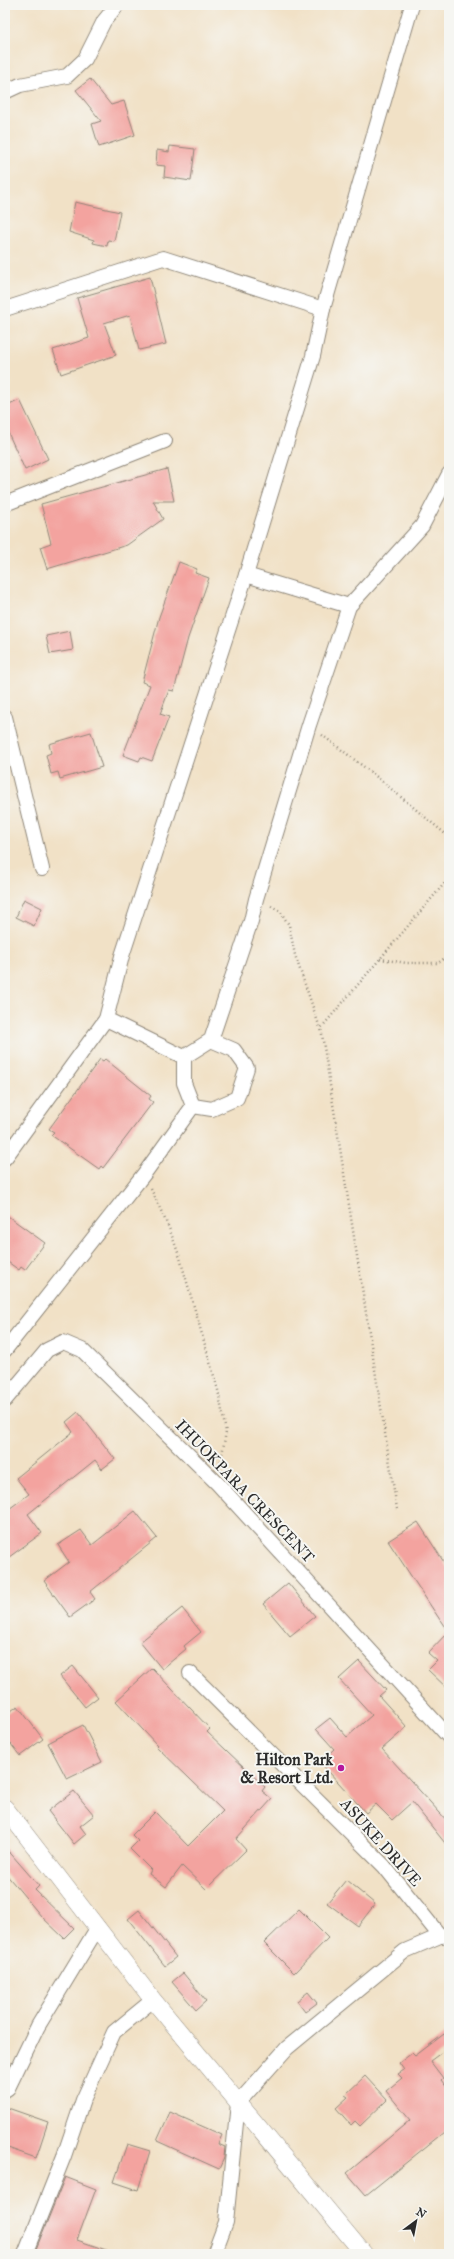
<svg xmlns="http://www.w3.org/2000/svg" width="454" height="2259" font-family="'IM FELL Great Primer',serif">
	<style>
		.building { fill: #f3a39f }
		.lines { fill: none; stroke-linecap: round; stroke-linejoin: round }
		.minor-casing { stroke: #8e8678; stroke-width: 16 }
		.tertiary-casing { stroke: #8e8678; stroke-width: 18 }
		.path { stroke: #8e8678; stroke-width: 2.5; stroke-dasharray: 1 3; stroke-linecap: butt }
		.minor { stroke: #fff; stroke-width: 14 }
		.tertiary { stroke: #fff; stroke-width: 17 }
		.poi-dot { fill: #b5179e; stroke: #f6f6f2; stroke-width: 1.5 }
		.labels { text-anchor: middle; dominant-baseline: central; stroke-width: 4; stroke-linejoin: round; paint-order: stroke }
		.street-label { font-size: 16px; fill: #2b2b2b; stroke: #f6f6f2 }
		.poi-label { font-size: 16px; font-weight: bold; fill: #2b2b2b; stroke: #f6f6f2; text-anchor: end }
	</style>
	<rect width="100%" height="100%" fill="#f6f6f2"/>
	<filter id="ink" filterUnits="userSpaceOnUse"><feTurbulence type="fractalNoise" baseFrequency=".025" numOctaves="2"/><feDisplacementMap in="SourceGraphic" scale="8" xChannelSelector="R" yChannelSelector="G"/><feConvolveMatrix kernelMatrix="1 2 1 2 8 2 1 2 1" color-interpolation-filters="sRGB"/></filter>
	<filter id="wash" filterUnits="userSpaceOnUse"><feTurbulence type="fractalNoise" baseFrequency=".012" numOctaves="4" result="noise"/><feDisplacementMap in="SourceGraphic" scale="16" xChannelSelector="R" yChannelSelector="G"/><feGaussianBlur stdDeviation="0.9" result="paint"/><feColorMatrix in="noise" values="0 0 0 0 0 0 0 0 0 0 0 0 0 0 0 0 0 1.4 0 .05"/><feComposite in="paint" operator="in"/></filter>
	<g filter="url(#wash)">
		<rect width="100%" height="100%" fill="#f1e1c6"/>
		<g id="blocks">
			<g class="building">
				<path d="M90 79 111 105 124 101 135 135 99 147 92 124 101 121 76 90Z"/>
				<path d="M170 146 195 149 191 181 164 177 165 166 156 165 157 150 169 152Z"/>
				<path d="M75 202 120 212 114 241 108 240 107 246 93 243 94 240 69 232Z"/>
				<path d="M150 277 166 344 139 350 130 315 104 323 116 355 61 374 53 350 89 338 77 298Z"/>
				<path d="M20 400 48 459 25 470 5 426V407Z"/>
				<path d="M167 469 174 501H153L163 519 127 545 47 569 40 547 51 543 41 504Z"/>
				<path d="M179 562 197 569 195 573 209 578 188 638 174 691 169 690 160 714 169 717 152 761 141 757 139 761 123 755 150 685 142 682 159 617Z"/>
				<path d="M70 631 73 650 50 654 46 636Z"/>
				<path d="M91 732 102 767 60 779 58 772 51 774 46 755 51 753 49 744Z"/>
				<path d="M24 899 42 908 34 926 16 917Z"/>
				<path d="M100 1059 103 1061 105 1059 151 1096 149 1099 153 1102 103 1168 101 1166 99 1169 51 1135 54 1132 49 1129Z"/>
				<path d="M5 1214 45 1243 25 1270 21 1267 19 1270 5 1260Z"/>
				<path d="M78 1412 115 1459 102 1469 95 1460 28 1514 42 1533 5 1560V1512L29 1494 16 1478 73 1432 66 1422Z"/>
				<path d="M135 1511 157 1538 90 1592 95 1599 70 1617 44 1581 69 1562 58 1545 81 1530 92 1545Z"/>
				<path d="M418 1522 449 1570V1690L428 1670 437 1661 428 1653 448 1632 388 1541Z"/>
				<path d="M288 1583 315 1616 290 1636 263 1604Z"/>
				<path d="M182 1608 201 1632 184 1646 186 1649 162 1669 140 1642Z"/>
				<path d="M359 1661 386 1690 379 1696 407 1727 382 1749 449 1823V1848L412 1802 392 1820 376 1804 366 1813 320 1762 334 1749 316 1729 330 1718 347 1737 372 1715 339 1679Z"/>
				<path d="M73 1666 98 1697 85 1707 60 1676Z"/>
				<path d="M152 1668 210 1729 207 1732 265 1787 262 1791 272 1799 236 1839 246 1850 206 1889 182 1866 166 1887 149 1874 151 1870 130 1849 138 1841 132 1835 155 1812 188 1846 223 1811 156 1746 157 1745 116 1701Z"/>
				<path d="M18 1706 43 1739 20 1756 5 1736V1715Z"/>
				<path d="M83 1725 102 1762 67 1779 48 1743Z"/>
				<path d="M74 1791 94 1815 80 1826 86 1834 74 1844 48 1811Z"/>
				<path d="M5 1847 39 1886 35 1890 74 1928 64 1938 41 1916 5 1873Z"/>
				<path d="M346 1880 375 1904 358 1926 327 1903Z"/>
				<path d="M299 1909 328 1938 294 1973 264 1943Z"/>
				<path d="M139 1910 176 1957 165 1966 128 1919Z"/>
				<path d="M183 1973 206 2001 196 2010 172 1982Z"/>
				<path d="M308 1992 317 2003 305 2012 297 2001Z"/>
				<path d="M444 2034 449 2040V2047L430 2061 443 2078 441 2080 449 2090V2128L366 2195 347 2173 410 2120 386 2091 402 2078 398 2074 404 2070 399 2063 412 2053 415 2056Z"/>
				<path d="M365 2076 387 2100 360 2126 355 2121 351 2125 336 2108 348 2097 345 2095Z"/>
				<path d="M5 2107 48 2122 36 2158 5 2147Z"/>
				<path d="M170 2112 222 2135 218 2144 225 2147 224 2158 219 2169 157 2141Z"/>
				<path d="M127 2144 150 2151 138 2190 114 2182Z"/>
				<path d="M65 2177 96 2189 77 2240 112 2252V2254H34Z"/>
			</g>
		</g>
	</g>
	<g filter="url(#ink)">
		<use href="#blocks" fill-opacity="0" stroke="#8e8678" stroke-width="1"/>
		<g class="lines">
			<defs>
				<g id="minor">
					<path d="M5 92 20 85 67 76 85 59 104 21 117 5"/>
					<path d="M5 309 163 258 323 309"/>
					<path d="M5 504 165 441"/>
					<path d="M246 575 349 606"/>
					<path d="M5 717 42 869"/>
					<path d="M184 1057 211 1040 251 921 256 899 309 725 349 606 422 526 449 474"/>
					<path d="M193 1106 212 1109 237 1098 247 1068 234 1050 211 1040"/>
					<path d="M5 1158 106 1019 122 956 246 575 313 356 323 309 412 5"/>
					<path d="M5 1350 144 1174 193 1106 184 1083V1057L106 1019"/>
					<path d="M5 1400 47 1350 63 1342 82 1350 218 1484 449 1737"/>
					<path d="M190 1673 384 1866 440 1936"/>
					<path d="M5 2090 8 2088 38 2026 98 1927"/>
					<path d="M25 2254 64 2156 83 2100 114 2032 153 2000"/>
					<path d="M214 2254 226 2222 238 2103 287 2048 405 1951 440 1936 449 1935"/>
				</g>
				<path id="tertiary" d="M5 1808 153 2000 364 2254"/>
			</defs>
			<use href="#minor" class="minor-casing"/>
			<use href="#tertiary" class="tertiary-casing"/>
			<g class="path">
				<path d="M322 735 372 773 449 837"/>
				<path d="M271 906 280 911 289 925 295 955 320 1028"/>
				<path d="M380 959 407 963H438L449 955"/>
				<path d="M151 1189 169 1228 180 1258 218 1390 226 1432 220 1466"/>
				<path d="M397 1509 321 1028 449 878"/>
			</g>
			<use href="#minor" class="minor"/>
			<use href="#tertiary" class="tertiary"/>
		</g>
	</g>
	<circle class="poi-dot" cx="341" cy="1768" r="4"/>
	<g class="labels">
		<g class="street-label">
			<text transform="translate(245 1491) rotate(46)">IHUOKPARA CRESCENT</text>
			<text transform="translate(381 1842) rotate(48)">ASUKE DRIVE</text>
		</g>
		<g class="poi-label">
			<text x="333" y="1759">Hilton Park<tspan x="333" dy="18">&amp; Resort Ltd.</tspan></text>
		</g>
	</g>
	<rect width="454" height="2259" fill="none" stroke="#f6f6f2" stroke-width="20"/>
	<g transform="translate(416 2221) rotate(32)" stroke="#f6f6f2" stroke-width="3" paint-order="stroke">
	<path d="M0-3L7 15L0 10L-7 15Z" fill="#2b2b2b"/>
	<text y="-6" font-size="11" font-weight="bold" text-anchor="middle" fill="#2b2b2b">N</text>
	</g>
</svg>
